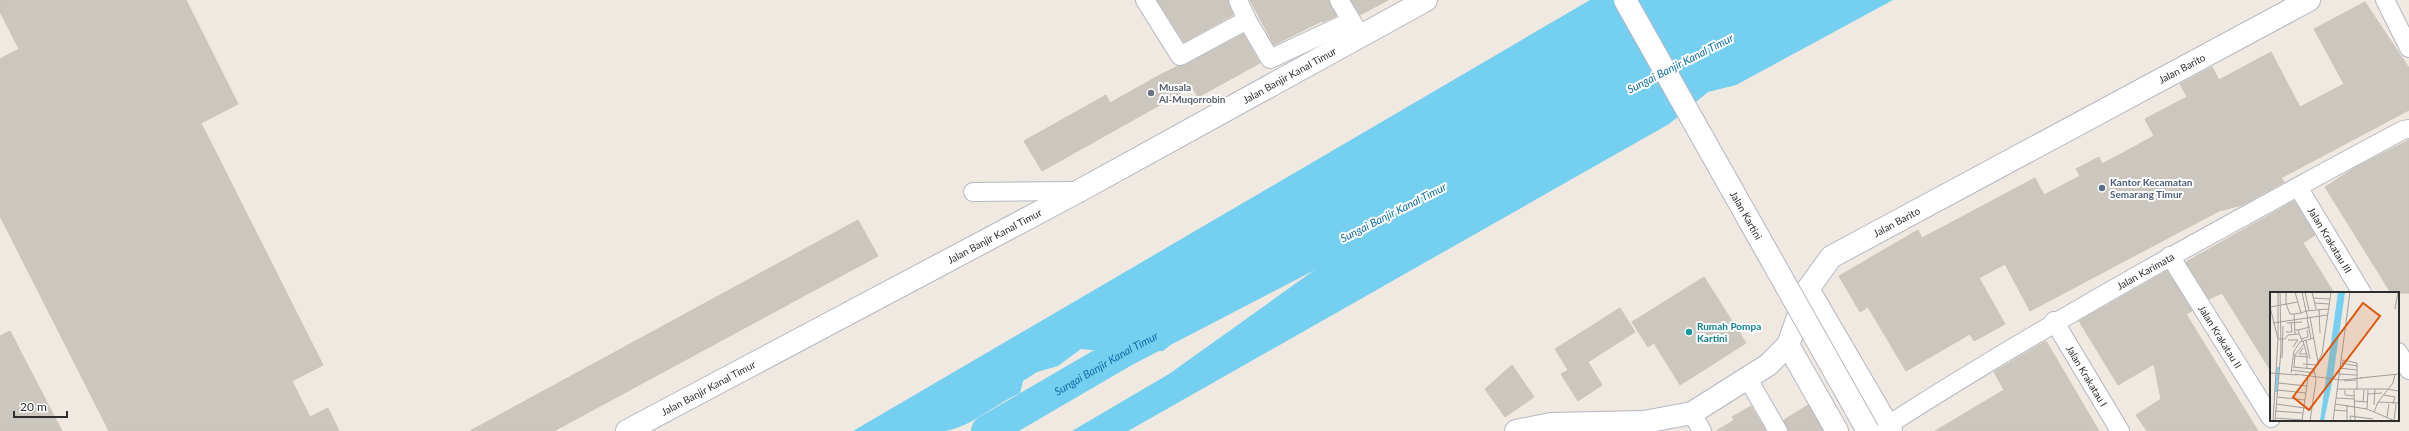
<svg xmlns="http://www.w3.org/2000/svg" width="2409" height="431" font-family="Lato,sans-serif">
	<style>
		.water { fill: #75cff0 }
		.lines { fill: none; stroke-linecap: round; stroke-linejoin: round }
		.river { stroke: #75cff0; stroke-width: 32 }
		.building { fill: #cbc7bf; stroke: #cbc5ba }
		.minor-casing { stroke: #b4b7c1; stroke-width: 20 }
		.tertiary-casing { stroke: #b4b7c1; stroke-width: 24 }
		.secondary-casing { stroke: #b4b7c1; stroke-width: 24 }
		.minor { stroke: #fff; stroke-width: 18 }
		.tertiary { stroke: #fff; stroke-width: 22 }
		.secondary { stroke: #fff; stroke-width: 22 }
		.secondary-bridge-casing { stroke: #b4b7c1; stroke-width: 24; stroke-linecap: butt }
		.secondary-bridge { stroke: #fff; stroke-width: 22 }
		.worship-dot { fill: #6b7280; stroke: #fff; stroke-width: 1.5 }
		.service-dot { fill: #5c6f8a; stroke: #fff; stroke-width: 1.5 }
		.culture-dot { fill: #0f9aa8; stroke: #fff; stroke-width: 1.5 }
		.labels { text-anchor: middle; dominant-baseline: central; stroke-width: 4; stroke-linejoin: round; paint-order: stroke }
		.street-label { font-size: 10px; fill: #2e2e2e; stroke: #fff }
		.worship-label { font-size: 10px; font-weight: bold; fill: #5b616d; stroke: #fff; text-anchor: start }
		.service-label { font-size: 10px; font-weight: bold; fill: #4e5e75; stroke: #fff; text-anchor: start }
		.culture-label { font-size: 10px; font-weight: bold; fill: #0d838f; stroke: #fff; text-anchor: start }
		.water-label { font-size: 11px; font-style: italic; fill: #0d6fa3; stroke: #fff }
		.inset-river { fill: none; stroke: #75cff0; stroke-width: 2 }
		.inset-road { fill: none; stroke: #a29e99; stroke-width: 1 }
		.view { fill: #df570e; fill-opacity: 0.15; stroke: #df570e; stroke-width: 2 }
		.inset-edge { fill: none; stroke: #2e2e2e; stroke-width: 2 }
	</style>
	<rect width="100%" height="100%" fill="#efe9e1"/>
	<path class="water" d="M1590 0H1893L1736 85 1708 92 1669 124 1128 431H1072L1169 374 1358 239 1333 236 1300 266 1274 280 1239 283 1225 292 1186 332 1163 351 1111 352 1081 349 1058 366 1037 372 1023 381 1020 393C995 404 974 425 946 431H853Z"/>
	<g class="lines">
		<path class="river" id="s1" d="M987 431 1126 350 1382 217"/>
	</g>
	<g class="building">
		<path d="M0 0H186L238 104 201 123 323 365 292 381 310 417 328 408 339 431H109L0 216V59L19 49 0 12Z"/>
		<path d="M1157 0H1228L1233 15 1184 42Z"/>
		<path d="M1250 0H1329L1336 16 1323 22 1322 21 1274 45Z"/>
		<path d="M1351 0H1388L1360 15Z"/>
		<path d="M2365 2 2409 68V110L2281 178 2284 182 2242 205 2219 211 2030 311 2005 264 1979 278 2005 324 1974 341 1970 334 1906 371 1868 307 1860 312 1839 276 1918 230 1922 238 2035 178 2044 195 2080 176 2076 169 2099 157 2102 164 2154 136 2145 119 2187 97 2180 84 2212 67 2219 80 2271 52 2300 107 2344 84 2314 29Z"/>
		<path d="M1243 34 1260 63 1198 97 1192 87 1042 171 1024 141 1106 95 1110 103 1158 76 1178 66 1185 65Z"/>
		<path d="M2409 140V293H2391L2325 187 2356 167Z"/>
		<path d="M2294 201 2315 235 2303 243 2334 293H2271V371L2222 293 2209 299 2186 262Z"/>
		<path d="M858 220 878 256 824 285 554 431H470Z"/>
		<path d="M2167 271 2192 311 2186 314 2258 431H2147L2136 415 2161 399 2154 364 2118 385 2079 321Z"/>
		<path d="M1704 277 1746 343 1680 385 1654 343 1648 347 1632 322Z"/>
		<path d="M1620 308 1635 332 1588 362 1602 385 1578 401 1561 374 1568 370 1555 349Z"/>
		<path d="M10 331 39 387 62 431H0V336Z"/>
		<path d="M2046 341 2099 431H1935L2004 390 1994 372Z"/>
		<path d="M1512 365 1534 397 1505 417 1485 389Z"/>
		<path d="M1808 405 1823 431H1788L1784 420Z"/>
		<path d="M1751 406 1766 431H1716L1734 420 1732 417Z"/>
	</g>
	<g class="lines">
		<defs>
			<g id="minor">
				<path d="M1145 0 1180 56 1247 20"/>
				<path d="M1238 0 1247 20 1270 59 1351 21"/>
				<path d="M1339 0 1357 30"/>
				<path d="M2385 0 2409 48"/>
				<path id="s2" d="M2298 187 2362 293"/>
				<path d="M973 192 1079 191"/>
				<path id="s3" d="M2170 256 2271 418"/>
				<path id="s4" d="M2054 321 2120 431"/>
				<path d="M2398 352 2409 370"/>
				<path d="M1748 379 1778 431"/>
				<path d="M1692 413 1702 431"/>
				<path id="s5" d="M1888 425C2055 318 2228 224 2403 130L2409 129"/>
			</g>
			<g id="tertiary">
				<path id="s6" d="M627 431 1079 191 1426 0"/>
				<path id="s7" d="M1516 431 1551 424 1644 422 1692 413 1768 365 1788 345 1808 289 1831 257 2309 0"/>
			</g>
			<g id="secondary">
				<path d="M1808 289 1891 431"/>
				<path d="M1788 345 1837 431"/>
			</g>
		</defs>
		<use href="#minor" class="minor-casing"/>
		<use href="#tertiary" class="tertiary-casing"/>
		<use href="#secondary" class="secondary-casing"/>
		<use href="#minor" class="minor"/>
		<use href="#tertiary" class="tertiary"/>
		<use href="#secondary" class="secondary"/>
		<defs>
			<g id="secondary-bridge">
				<path id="s8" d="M1625 0 1868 431"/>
			</g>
		</defs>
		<use href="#secondary-bridge" class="secondary-bridge-casing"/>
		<use href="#secondary-bridge" class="secondary-bridge"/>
	</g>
	<circle class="worship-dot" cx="1151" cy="93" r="4"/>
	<circle class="service-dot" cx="2102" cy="188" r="4"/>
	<circle class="culture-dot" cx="1689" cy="332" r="4"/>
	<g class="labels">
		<g class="street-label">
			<text stroke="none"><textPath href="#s7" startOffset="793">Jalan Barito</textPath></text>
			<text stroke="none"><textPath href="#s6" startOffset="752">Jalan Banjir Kanal Timur</textPath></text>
			<text stroke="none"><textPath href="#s8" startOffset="247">Jalan Kartini</textPath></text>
			<text stroke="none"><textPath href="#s7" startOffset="469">Jalan Barito</textPath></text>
			<text stroke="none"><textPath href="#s6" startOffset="416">Jalan Banjir Kanal Timur</textPath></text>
			<text stroke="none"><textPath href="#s2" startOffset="62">Jalan Krakatau III</textPath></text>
			<text stroke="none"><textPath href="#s5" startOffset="300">Jalan Karimata</textPath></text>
			<text stroke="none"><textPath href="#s3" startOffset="95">Jalan Krakatau II</textPath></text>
			<text stroke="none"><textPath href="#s4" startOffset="64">Jalan Krakatau I</textPath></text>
			<text stroke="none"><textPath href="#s6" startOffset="92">Jalan Banjir Kanal Timur</textPath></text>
		</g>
		<g class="worship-label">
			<text x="1159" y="87">Musala<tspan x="1159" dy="12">Al-Muqorrobin</tspan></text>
		</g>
		<g class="service-label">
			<text x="2110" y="182">Kantor Kecamatan<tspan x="2110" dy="12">Semarang Timur</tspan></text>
		</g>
		<g class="culture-label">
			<text x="1697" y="326">Rumah Pompa<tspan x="1697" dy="12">Kartini</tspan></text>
		</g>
		<g class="water-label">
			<text transform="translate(1680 63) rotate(-27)">Sungai Banjir Kanal Timur</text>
			<text transform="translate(1393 212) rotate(-27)">Sungai Banjir Kanal Timur</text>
			<text stroke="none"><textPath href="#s1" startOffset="137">Sungai Banjir Kanal Timur</textPath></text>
		</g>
	</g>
	<g transform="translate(2270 292)">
		<rect width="129" height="129" fill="#efe9e1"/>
		<path d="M68 0H75L63 86 54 129H50Z" fill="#75cff0"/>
		<path class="inset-river" d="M62 67 65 40M6 100 8 75"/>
		<path class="inset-road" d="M8 0V47H15L18 43 29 42M16 0V12L20 22H24M35 0 39 18M42 0 46 17M43 6 60 7M45 11 59 12M0 15 8 47 3 129M0 15 28 10M49 17 50 41M125 17 128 0M31 21 36 19 32 0M24 22 31 21 25 0M24 22 25 42M40 25 48 70M37 26 41 47M38 26 36 19 58 17M3 31 57 23M17 31 32 30M25 38H28L32 49M28 38 40 35M16 40H22L21 31M31 47 38 45 37 38M18 48H28L23 55M36 48 40 67M33 49 37 63V77M33 56 29 62H37M24 64 38 65M12 66 13 34M71 71 87 74M33 72 47 73M73 72V68L87 71V98M23 75 44 77M24 75 25 63 34 52M69 76 87 78M21 78 44 81M0 81 27 83M21 81 24 59 30 50 44 46M25 82 71 88 92 86M68 82 87 83M90 86 129 82M74 89 86 88M8 91 37 94M67 97H117L129 99M7 98 36 101M75 98V103L84 104M84 98 85 129M98 102 112 101M114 103 125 105 123 112M7 105 35 108M66 106 84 107M84 109 98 110M93 110 94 98M108 110 129 111M6 112 42 117M65 112 97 117 125 129M77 113V129M104 113 105 97M97 117 98 98M64 118 77 119M5 119 32 121M104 120 108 110 123 91 125 82M117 125 119 112M5 126 32 128M124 128 126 112M5 129 11 58 10 0M32 129 38 85M40 129 46 88 44 77 52 62 61 0M63 129 80 0M81 129 80 124 103 127"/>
		<path class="view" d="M93 11 110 24 39 118 23 105Z"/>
		<rect width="129" height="129" class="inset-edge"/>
	</g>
	<path d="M14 411v6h53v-6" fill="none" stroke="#2e2e2e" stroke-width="2"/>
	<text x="20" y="411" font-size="12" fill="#2e2e2e" stroke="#ffffff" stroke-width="3" paint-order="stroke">20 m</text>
</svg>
